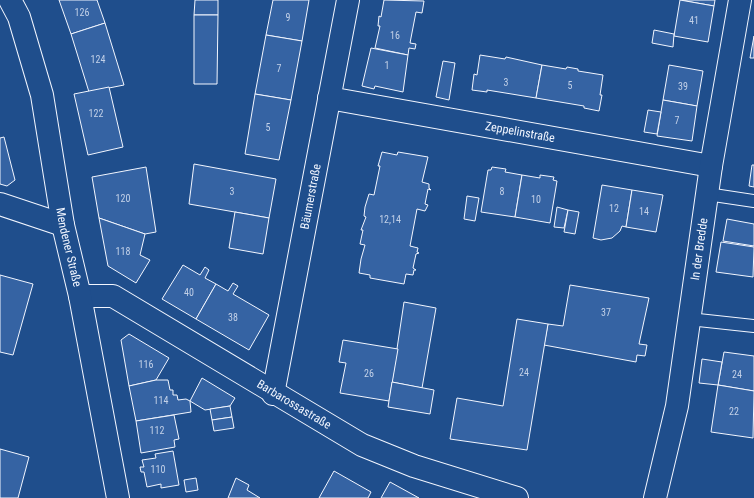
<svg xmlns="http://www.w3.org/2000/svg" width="754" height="498" font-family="'Roboto Condensed',sans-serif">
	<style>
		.building { fill: #3563a3; stroke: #f2f6ff }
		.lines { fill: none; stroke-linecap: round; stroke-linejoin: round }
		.service-casing { stroke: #f2f6ff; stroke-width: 14 }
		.minor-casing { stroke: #f2f6ff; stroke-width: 24 }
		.secondary-casing { stroke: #f2f6ff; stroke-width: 24 }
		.service { stroke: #1f4e8c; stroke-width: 12 }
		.minor { stroke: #1f4e8c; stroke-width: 22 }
		.secondary { stroke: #1f4e8c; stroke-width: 22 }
		.labels { text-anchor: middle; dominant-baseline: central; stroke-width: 3; stroke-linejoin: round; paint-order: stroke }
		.number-label { font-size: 10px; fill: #c3d1e8 }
		.street-label { font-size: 12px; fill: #f2f6ff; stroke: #1f4e8c }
	</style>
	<rect width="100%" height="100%" fill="#1f4e8c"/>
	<g class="building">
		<path d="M59 0H97L105 23 71 34Z"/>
		<path d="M195 0H218V15H194Z"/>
		<path d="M273 0H309L302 41 266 35Z"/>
		<path d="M384 0 424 1 422 13 416 12 410 43 416 44 415 49 409 48 408 55 375 48 380 26H378L379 16 381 17Z"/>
		<path d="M680 0H715L714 6Z"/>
		<path d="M680 0 714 6 708 42 674 36Z"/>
		<path d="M194 15H218L217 84H194Z"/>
		<path d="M105 23 124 85 89 92 71 34Z"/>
		<path d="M654 30 674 34 673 47 652 43Z"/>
		<path d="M266 35 302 41 291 100 255 94Z"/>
		<path d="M754 36V58H750Z"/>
		<path d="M371 48 408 55 403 92 375 86 374 89 362 86Z"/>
		<path d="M480 55 505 59 506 57 542 65 536 98 487 90V92L472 90 474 74 477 75Z"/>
		<path d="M443 61 455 63 449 100 436 97Z"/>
		<path d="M542 65 566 69 567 67 578 69V71L603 75 600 95H602L599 111 584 108V106L536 98Z"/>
		<path d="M669 65 703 71 697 106 663 100Z"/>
		<path d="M109 87 123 147 88 155 74 94Z"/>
		<path d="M255 94 291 100 279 160 245 154Z"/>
		<path d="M663 100 697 106 692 141 657 136Z"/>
		<path d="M648 110 661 112 657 134 644 132Z"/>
		<path d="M4 137 15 180 7 186 0 184V138Z"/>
		<path d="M382 152 397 155 398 152 428 157 422 182 429 184V188L431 190 428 189 425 204 428 205 425 211 417 209 410 246 418 248 417 252 419 253 416 254 413 268 416 270H414L413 275 406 274 404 284 370 278V275L359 273 361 259 365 245 360 244 363 230H361L366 217 364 216 365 207 369 194 374 195 380 166H378Z"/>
		<path d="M194 164 276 179 269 218 189 204Z"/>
		<path d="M752 165H754V187L749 186Z"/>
		<path d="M146 167 156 232 145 234 99 218 92 177Z"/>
		<path d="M492 167 506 169 505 172 522 175 515 217 481 212 488 170H491Z"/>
		<path d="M522 175 540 178V175L554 177 553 180 557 181 550 223 515 217Z"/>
		<path d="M602 185 632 190 626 227 622 226 620 231 612 238 601 240 593 238Z"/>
		<path d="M632 190 663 195 656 232 626 227Z"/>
		<path d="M467 196 479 198 475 221 464 219Z"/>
		<path d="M557 207 568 210 564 228 554 227Z"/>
		<path d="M568 210 579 212 575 234 564 232Z"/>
		<path d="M235 212 269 218 263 254 229 248Z"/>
		<path d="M99 218 145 234 140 255 150 260 136 283 108 266Z"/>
		<path d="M727 219 754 224V246L723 241Z"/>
		<path d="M721 242 754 247 753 277 716 272Z"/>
		<path d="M183 265 200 275 205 267 209 270 205 278 216 284 196 319 162 299Z"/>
		<path d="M0 275 33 284 13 355 0 352Z"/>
		<path d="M233 283 238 286 233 294 269 315 249 350 196 319 216 284 228 291Z"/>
		<path d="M570 285 649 298 639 344 647 345 645 356 637 355 636 362 544 345 548 324 563 326Z"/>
		<path d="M404 302 436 308 422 388 392 382Z"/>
		<path d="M517 319 548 324 527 450 450 439 457 398 503 406Z"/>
		<path d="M129 334 169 358 156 380 129 386 121 340Z"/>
		<path d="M343 340 398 349 389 401 340 393 346 363 339 362Z"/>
		<path d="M724 352 754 356V391L718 385Z"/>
		<path d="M702 359 722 362 718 385 699 383Z"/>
		<path d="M202 378 235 398 230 406 205 410 190 401Z"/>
		<path d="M156 380H168L170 390H173V395H177L178 400 186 399 190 401 191 412 136 421 129 386Z"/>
		<path d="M392 382 434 390 430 414 388 407Z"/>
		<path d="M718 385 754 391 753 438 711 432Z"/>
		<path d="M230 406 232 417 212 420 210 409Z"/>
		<path d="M174 415 179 439 174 440 175 447 141 453 136 421Z"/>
		<path d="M232 417 234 428 214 431 212 420Z"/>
		<path d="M0 449 29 457 18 498H0Z"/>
		<path d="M173 451 179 485 161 488V484L147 487 144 472H141L140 467H144L142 460 156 458 155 454Z"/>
		<path d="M334 471 371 492 368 498H319Z"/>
		<path d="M196 478 198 490 186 492 184 480Z"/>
		<path d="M236 478 249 485 247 490 260 498H228Z"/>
		<path d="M390 482 419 498H381Z"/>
	</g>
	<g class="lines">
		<defs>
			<g id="service">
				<path d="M707 194 754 201"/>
				<path d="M689 319 754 326"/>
			</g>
			<g id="minor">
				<path id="s1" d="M329 98 711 166"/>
				<path d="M0 204 63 225"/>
				<path id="s2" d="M80 296H113L362 445 414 466 517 498"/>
				<path id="s3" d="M273 394 348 0"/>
				<path id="s4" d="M655 498 677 406 711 166 740 0"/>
			</g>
			<g id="secondary">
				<path id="s5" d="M10 0 19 17 42 95 63 225 80 296 118 498"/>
			</g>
		</defs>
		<use href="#service" class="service-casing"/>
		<use href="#minor" class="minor-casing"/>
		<use href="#secondary" class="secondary-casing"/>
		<use href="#service" class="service"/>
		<use href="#minor" class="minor"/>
		<use href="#secondary" class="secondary"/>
	</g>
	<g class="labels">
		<g class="number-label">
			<text x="82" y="12">126</text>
			<text x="288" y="17">9</text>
			<text x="694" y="20">41</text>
			<text x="395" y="35">16</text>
			<text x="98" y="59">124</text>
			<text x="387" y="65">1</text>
			<text x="279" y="68">7</text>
			<text x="506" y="82">3</text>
			<text x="570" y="85">5</text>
			<text x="683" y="86">39</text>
			<text x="96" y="113">122</text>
			<text x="677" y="120">7</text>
			<text x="268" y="127">5</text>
			<text x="232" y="191">3</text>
			<text x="502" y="191">8</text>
			<text x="123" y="198">120</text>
			<text x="536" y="199">10</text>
			<text x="614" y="208">12</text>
			<text x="644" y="211">14</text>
			<text x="390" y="219">12,14</text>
			<text x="123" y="251">118</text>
			<text x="189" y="292">40</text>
			<text x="606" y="312">37</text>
			<text x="233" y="317">38</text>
			<text x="146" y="364">116</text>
			<text x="524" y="372">24</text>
			<text x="369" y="373">26</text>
			<text x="737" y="374">24</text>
			<text x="161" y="400">114</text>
			<text x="734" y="411">22</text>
			<text x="157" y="430">112</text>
			<text x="158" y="469">110</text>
		</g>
		<g class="street-label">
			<text stroke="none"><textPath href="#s1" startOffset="194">Zeppelinstraße</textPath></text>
			<text stroke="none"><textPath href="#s3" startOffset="201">Bäumerstraße</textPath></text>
			<text stroke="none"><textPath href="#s5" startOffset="255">Mendener Straße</textPath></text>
			<text stroke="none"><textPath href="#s4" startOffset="253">In der Bredde</textPath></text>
			<text stroke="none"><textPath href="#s2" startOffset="244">Barbarossastraße</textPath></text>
		</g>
	</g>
</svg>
